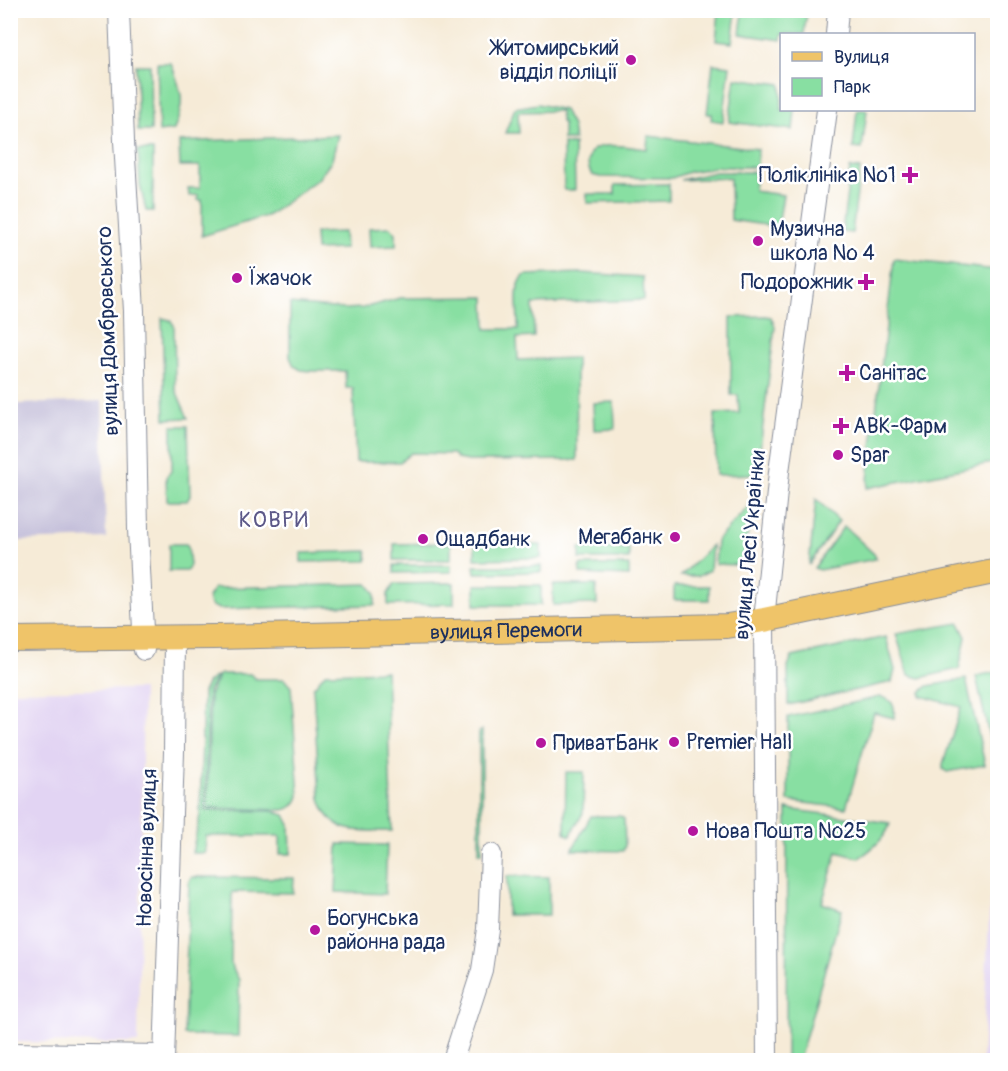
<svg xmlns="http://www.w3.org/2000/svg" width="1008" height="1071" font-family="Pangolin,sans-serif">
	<style>
		.built { fill: #e2d4f3 }
		.industrial { fill: #c5c0da }
		.green { fill: #88dfa2; stroke: #528780; stroke-width: 1.5 }
		.lines { fill: none; stroke-linecap: round; stroke-linejoin: round }
		.minor-casing { stroke: #888d9a; stroke-width: 22 }
		.major-casing { stroke: #888d9a; stroke-width: 26 }
		.minor { stroke: #fff; stroke-width: 20 }
		.major { stroke: #efc469; stroke-width: 24 }
		.poi-dot { fill: #b5179e; stroke: #fff; stroke-width: 2 }
		.labels { text-anchor: middle; dominant-baseline: central; stroke-width: 5; stroke-linejoin: round; paint-order: stroke }
		.poi-label { font-size: 21px; fill: #1b2f5e; stroke: #fff; text-anchor: start }
		.street-label { font-size: 21px; fill: #1b2f5e; stroke: #fff }
		.neighbourhood-label { font-size: 22px; letter-spacing: 1.5px; fill: #5c5888; stroke: #fff }
	</style>
	<rect width="100%" height="100%" fill="#fff"/>
	<filter id="ink" filterUnits="userSpaceOnUse"><feTurbulence type="fractalNoise" baseFrequency=".0167" numOctaves="2"/><feDisplacementMap in="SourceGraphic" scale="12" xChannelSelector="R" yChannelSelector="G"/><feConvolveMatrix kernelMatrix="1 2 1 2 8 2 1 2 1" color-interpolation-filters="sRGB"/></filter>
	<filter id="wash" filterUnits="userSpaceOnUse"><feTurbulence type="fractalNoise" baseFrequency=".008" numOctaves="4" result="noise"/><feDisplacementMap in="SourceGraphic" scale="24" xChannelSelector="R" yChannelSelector="G"/><feGaussianBlur stdDeviation="1.35" result="paint"/><feColorMatrix in="noise" values="0 0 0 0 0 0 0 0 0 0 0 0 0 0 0 0 0 1.4 0 .05"/><feComposite in="paint" operator="in"/></filter>
	<g filter="url(#wash)">
		<rect width="100%" height="100%" fill="#f6ebd7"/>
		<g class="built">
			<path d="M143 689 138 1043 11 1042V691Z"/>
			<path d="M997 878V1060H982L990 900Z"/>
		</g>
		<path class="industrial" d="M102 401 106 538 16 541 17 404Z"/>
		<g class="green">
			<path d="M719 11H736L732 43 716 41Z"/>
			<path d="M743 11H807L804 34H782L781 40 740 34Z"/>
			<path d="M157 63H171C182 93 186 100 174 130L159 132Z"/>
			<path d="M713 64 730 66 723 122 711 120 712 114H707Z"/>
			<path d="M136 65H150L151 131H138Z"/>
			<path d="M735 78 781 84 782 110H795L793 130 729 122Z"/>
			<path d="M538 104 564 110 572 126 574 140H563V123L561 122 560 111 518 112 519 133H505L515 108Z"/>
			<path d="M857 110H867L862 149 853 148Z"/>
			<path d="M338 135 332 160 319 178 269 215 202 236V200H198V195L189 196 188 188H200V166H180L179 142Z"/>
			<path d="M648 136 758 149 757 167H717L689 172 672 178 600 177 592 175C588 169 587 164 589 157 591 138 633 148 647 149Z"/>
			<path d="M563 144H574L575 190H564Z"/>
			<path d="M138 150H153V211H146L140 185Z"/>
			<path d="M850 168 860 169 852 233 842 232Z"/>
			<path d="M716 172H756L754 191 783 195 778 227 731 220 730 178 680 180Z"/>
			<path d="M669 184V201L587 203V194H615V185Z"/>
			<path d="M390 227 396 233V246L370 247 369 228Z"/>
			<path d="M344 232 345 249 316 250 315 233Z"/>
			<path d="M894 259 997 270V462L867 488Z"/>
			<path d="M582 273 643 277 644 300 533 304 534 337 517 338 518 360 576 358 577 460 468 461 457 459 453 454 411 453 400 462H356L353 388H346L345 371H310L301 370 294 366 290 357V304L344 309 363 308 400 298 485 297 486 329H518C519 313 512 286 525 275Z"/>
			<path d="M765 316 771 317 775 326 757 474 716 475 715 414 739 413 738 395H731V317Z"/>
			<path d="M162 318 170 320 174 325 175 388 188 418 165 419Z"/>
			<path d="M614 402 615 429 594 430 593 403Z"/>
			<path d="M172 426H188L190 496 187 501H167L166 477 172 470Z"/>
			<path d="M816 499 839 521 809 565Z"/>
			<path d="M753 502 743 561 739 565 715 564 717 540Z"/>
			<path d="M844 526 875 555 876 559 819 570 814 568Z"/>
			<path d="M503 541 504 545H541V558L475 559V542Z"/>
			<path d="M451 543V560H394V544Z"/>
			<path d="M169 544H186L188 546 190 565 187 571H169Z"/>
			<path d="M712 545 710 570 699 576H681Z"/>
			<rect x="580" y="548" width="49" height="11"/>
			<path d="M367 551V561L301 562V553Z"/>
			<path d="M394 565H451V572L394 573Z"/>
			<path d="M580 565H629V576L580 574Z"/>
			<path d="M474 566H541V572L475 573Z"/>
			<path d="M454 583V604L388 605V594L394 584Z"/>
			<path d="M368 584 375 593V605L219 609 210 605 208 597 214 588Z"/>
			<rect x="475" y="585" width="66" height="20"/>
			<path d="M553 585H596L597 604 553 605Z"/>
			<rect x="674" y="586" width="35" height="14"/>
			<path d="M959 623 966 637 959 669 920 678 909 675 896 634Z"/>
			<path d="M886 637 895 670 892 682 788 705V666L792 657Z"/>
			<path d="M386 671 392 831C359 830 331 837 320 798L313 688 325 673Z"/>
			<path d="M997 672 998 763H995L976 676Z"/>
			<path d="M220 674H250L256 679H284L291 687 299 796C297 804 292 808 284 810L207 808 210 693Z"/>
			<path d="M218 675 208 691 205 810 272 811 285 815 290 825 291 854H280V836H206L205 853H192L200 815 203 692 208 682Z"/>
			<path d="M966 679 985 765 947 772 943 769V764L961 707 921 696V692L928 686Z"/>
			<path d="M880 697C892 698 896 707 894 718L874 713 846 808 788 801V717Z"/>
			<path d="M482 730V853H479V732Z"/>
			<path d="M566 772H584L583 813 570 836 565 833Z"/>
			<path d="M787 809 890 823C887 837 871 850 859 858L837 852 822 903 842 910 799 1060H786Z"/>
			<path d="M591 816H620L624 819 625 846 623 851 572 850Z"/>
			<path d="M338 844 387 845 385 894 336 892Z"/>
			<path d="M507 876 549 877V915H507Z"/>
			<path d="M192 877 294 878 293 893 232 892 231 965 239 980 238 1036 184 1035 189 881Z"/>
		</g>
	</g>
	<g filter="url(#ink)">
		<g class="lines">
			<defs>
				<g id="minor">
					<path d="M119 10 124 141 134 311 138 529 144 650"/>
					<path d="M836 34 838 10"/>
					<path d="M10 1053 164 1055"/>
					<path d="M164 1060 174 752 175 638"/>
					<path d="M453 1060 482 970 488 929 491 854"/>
					<path d="M767 1060 764 620 779 472 827 110"/>
				</g>
				<g id="major">
					<path id="s1" d="M10 639 214 637 727 626 764 620 998 571"/>
				</g>
			</defs>
			<use href="#minor" class="minor-casing"/>
			<use href="#major" class="major-casing"/>
			<use href="#minor" class="minor"/>
			<use href="#major" class="major"/>
		</g>
	</g>
	<g class="poi-dot">
		<circle cx="631" cy="60" r="6"/>
		<path d="M907 166h6v6h6v6h-6v6h-6v-6h-6v-6h6z"/>
		<circle cx="758" cy="241" r="6"/>
		<circle cx="237" cy="278" r="6"/>
		<path d="M863 273h6v6h6v6h-6v6h-6v-6h-6v-6h6z"/>
		<path d="M844 364h6v6h6v6h-6v6h-6v-6h-6v-6h6z"/>
		<path d="M838 417h6v6h6v6h-6v6h-6v-6h-6v-6h6z"/>
		<circle cx="838" cy="455" r="6"/>
		<circle cx="675" cy="537" r="6"/>
		<circle cx="423" cy="539" r="6"/>
		<circle cx="674" cy="742" r="6"/>
		<circle cx="541" cy="743" r="6"/>
		<circle cx="693" cy="831" r="6"/>
		<circle cx="315" cy="930" r="6"/>
	</g>
	<g class="labels">
		<g class="poi-label">
			<text x="619" y="48" text-anchor="end">Житомирський<tspan x="619" dy="24">відділ поліції</tspan></text>
			<text x="896" y="175" text-anchor="end">Поліклініка №1</text>
			<text x="770" y="229">Музична<tspan x="770" dy="24">школа № 4</tspan></text>
			<text x="249" y="278">Їжачок</text>
			<text x="854" y="282" text-anchor="end">Подорожник</text>
			<text x="859" y="373">Санітас</text>
			<text x="853" y="426">АВК-Фарм</text>
			<text x="850" y="455">Spar</text>
			<text x="663" y="537" text-anchor="end">Мегабанк</text>
			<text x="435" y="539">Ощадбанк</text>
			<text x="686" y="742">Premier Hall</text>
			<text x="553" y="743">ПриватБанк</text>
			<text x="705" y="831">Нова Пошта №25</text>
			<text x="327" y="918">Богунська<tspan x="327" dy="24">районна рада</tspan></text>
		</g>
		<g class="street-label">
			<text transform="translate(108 331) rotate(-92)">вулиця Домбровського</text>
			<text transform="translate(750 545) rotate(-85)">вулиця Лесі Українки</text>
			<text stroke="none"><textPath href="#s1" startOffset="496">вулиця Перемоги</textPath></text>
			<text transform="translate(147 848) rotate(-88)">Новосінна вулиця</text>
		</g>
		<g class="neighbourhood-label">
			<text x="274" y="520">КОВРИ</text>
		</g>
	</g>
	<rect width="1008" height="1071" fill="none" stroke="#fff" stroke-width="36"/>
	<rect x="780" y="33" width="195" height="78" fill="#ffffff" stroke="#a4acbf" stroke-width="1.5"/>
	<rect x="792" y="52" width="30" height="9" fill="#efc469" stroke="#a4acbf" stroke-width="1.5"/>
	<text x="834" y="63" font-size="18" fill="#1b2f5e">Вулиця</text>
	<rect x="792" y="78" width="30" height="18" fill="#88dfa2" stroke="#a4acbf" stroke-width="1.5"/>
	<text x="834" y="93" font-size="18" fill="#1b2f5e">Парк</text>
</svg>
